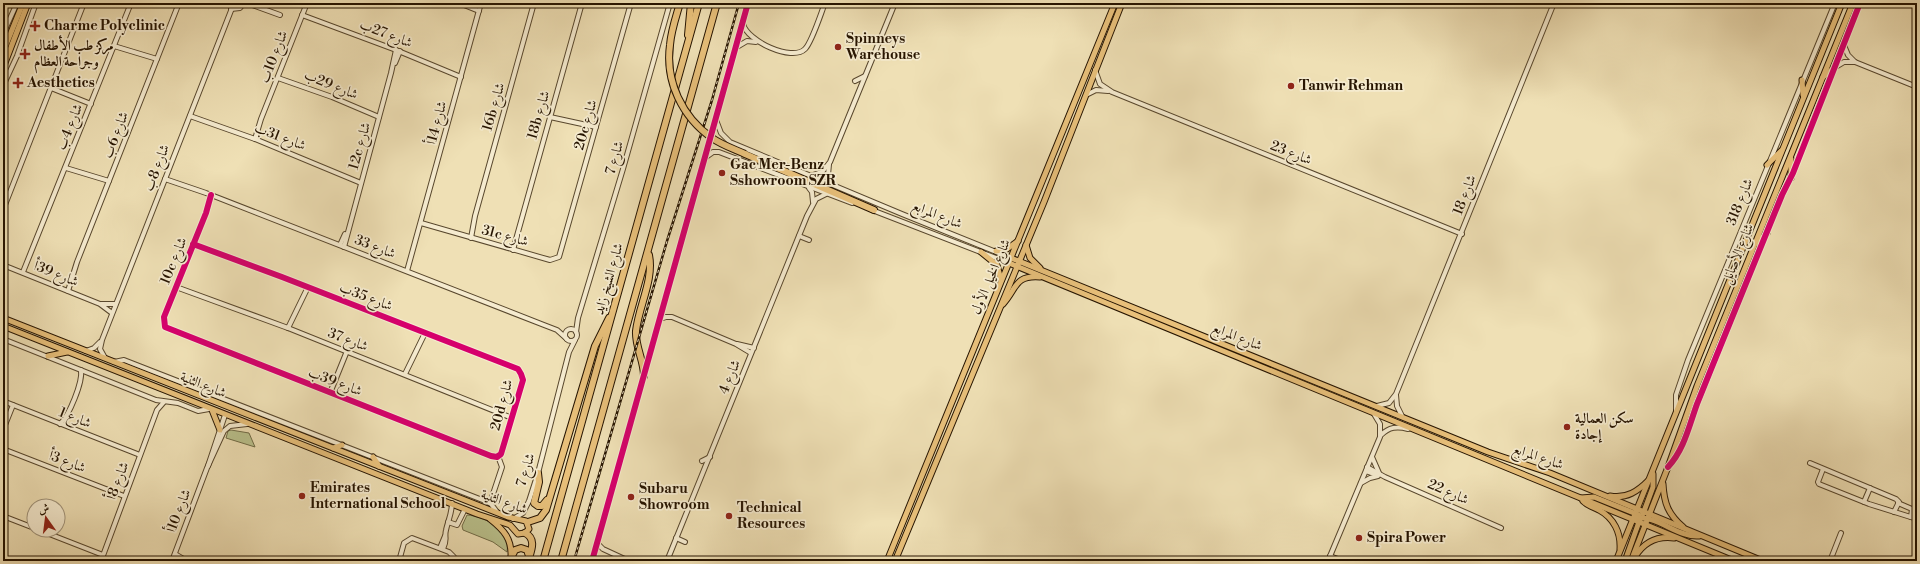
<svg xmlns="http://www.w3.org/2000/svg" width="1920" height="564" font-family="'Libre Bodoni',Amiri,serif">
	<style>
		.green { fill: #bac28d; stroke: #706b46 }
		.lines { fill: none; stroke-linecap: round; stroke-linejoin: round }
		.minor-casing { stroke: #58472d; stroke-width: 6 }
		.major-casing { stroke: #261400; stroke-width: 7 }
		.highway-casing { stroke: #261400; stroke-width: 8 }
		.minor { stroke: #f5ebcf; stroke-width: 4 }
		.major { stroke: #e8c07a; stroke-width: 5 }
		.highway { stroke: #e8c07a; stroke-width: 6 }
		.rail-casing { stroke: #261400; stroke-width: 2.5 }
		.rail { stroke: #f5ebcf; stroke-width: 1; stroke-dasharray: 3; stroke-linecap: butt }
		.highway-bridge-casing { stroke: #261400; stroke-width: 8; stroke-linecap: butt }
		.highway-bridge { stroke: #e8c07a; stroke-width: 6 }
		.cycleway-casing { stroke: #f5ebcf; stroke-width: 8 }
		.cycleway { stroke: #d6006c; stroke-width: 6 }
		.poi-dot { fill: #8f2418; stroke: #f5ebcf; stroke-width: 1.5 }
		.labels { text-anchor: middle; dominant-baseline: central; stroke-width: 3.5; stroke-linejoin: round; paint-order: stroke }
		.poi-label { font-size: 14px; font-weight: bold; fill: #261400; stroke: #f5ebcf; text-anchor: start }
		.street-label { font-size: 14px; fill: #261400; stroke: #f5ebcf }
	</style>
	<rect width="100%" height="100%" fill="#efe0b5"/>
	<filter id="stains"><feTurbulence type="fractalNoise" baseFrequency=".005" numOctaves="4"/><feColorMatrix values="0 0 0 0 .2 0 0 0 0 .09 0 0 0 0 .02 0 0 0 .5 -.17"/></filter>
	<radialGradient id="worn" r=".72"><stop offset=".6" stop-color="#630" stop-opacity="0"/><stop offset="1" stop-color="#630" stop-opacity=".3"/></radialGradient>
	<g class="green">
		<path d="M231 430 249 433 255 447 226 438 228 431Z"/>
		<path d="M467 515C485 516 511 531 507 552L493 542 463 530 462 526Z"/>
	</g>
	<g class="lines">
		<defs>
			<g id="minor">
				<path d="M247 3 280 15"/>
				<path d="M459 3 479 11"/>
				<path d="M231 9 240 8 244 3"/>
				<path d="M302 15 396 50 461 77"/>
				<path d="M743 24C747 41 792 62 805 49 812 42 821 13 825 3"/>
				<path d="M3 34 17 3"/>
				<path d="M1843 43 1848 55 1855 62 1917 87"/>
				<path d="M114 46 157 59"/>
				<path d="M737 47 747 41 756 42"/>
				<path d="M395 63 400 51"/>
				<path d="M1834 68 1844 62H1855"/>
				<path d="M1095 70 1100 84 1112 92 1462 234"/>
				<path d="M278 78 332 97 379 117"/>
				<path d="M855 81 865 76"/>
				<path d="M3 86 17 56 36 3"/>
				<path d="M51 88 91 104"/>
				<path d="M1086 95 1096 90 1108 91"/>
				<path d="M190 116 255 139 361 183"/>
				<path d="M550 117 596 127"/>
				<path d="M716 120 721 133 730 142 902 214 1011 258"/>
				<path d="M255 139 261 119 307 3"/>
				<path d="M706 157 713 152H719L852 203"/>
				<path d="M829 164 828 175 833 184"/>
				<path d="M66 168 109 181"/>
				<path d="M813 175 822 172 830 162 895 3"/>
				<path d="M165 179 206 193 544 325 557 330 567 339"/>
				<path d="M809 188 812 192 813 202"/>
				<path d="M3 210 84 3"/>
				<path d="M872 210 1009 263"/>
				<path d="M421 223 550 260 559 257 631 3"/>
				<path d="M799 236 809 240"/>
				<path d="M471 238 475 216 534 3"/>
				<path d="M193 244 282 277 518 369 521 374 523 380 501 454 497 457 491 456 165 327 164 317 206 213 211 195"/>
				<path d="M340 245 345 234"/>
				<path d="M344 247 391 73 396 50"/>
				<path d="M513 250 582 3"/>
				<path d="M3 265 100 304 112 313"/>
				<path d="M407 271 481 3"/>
				<path d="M23 272 131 3"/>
				<path d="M176 287 288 328 512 418"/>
				<path d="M68 291 77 262 179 3"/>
				<path d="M101 304H115"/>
				<path d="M660 319 666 317H672L736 344 751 353"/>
				<path d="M288 328 308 287"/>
				<circle cx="571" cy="335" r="6"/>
				<path d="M576 332 578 318 623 169 670 3"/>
				<path d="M3 339 156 400 178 403 198 411 209 409"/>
				<path d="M737 344 754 348"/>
				<path d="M86 351 94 348 100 342"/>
				<path d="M105 358 100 349 102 340 234 3"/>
				<path d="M114 362 124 360 485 501 491 504 497 512"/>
				<path d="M405 374 425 333"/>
				<path d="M330 393 347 351"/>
				<path d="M1396 395 1397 406 1402 416"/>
				<path d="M3 401 140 455"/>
				<path d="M1377 406 1389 403 1396 394 1554 3"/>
				<path d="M1676 413V395L1688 360 1835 3"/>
				<path d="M60 424C69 416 83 382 81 370"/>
				<path d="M3 430 13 405"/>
				<path d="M1381 435C1389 427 1397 426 1408 429"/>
				<path d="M3 449 124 496"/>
				<path d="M1372 457 1379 473"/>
				<path d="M702 461 710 457"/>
				<path d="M1810 463 1896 499 1899 502 1894 512"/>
				<path d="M208 466 225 415"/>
				<path d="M1367 467 1385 477 1501 528"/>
				<path d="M1668 467 1681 447 1697 405 1782 195 1793 173 1860 3"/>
				<path d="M1823 469 1818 482 1819 484 1869 504 1917 519"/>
				<path d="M1366 471 1377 475"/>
				<path d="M1361 483 1370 478 1378 476"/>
				<path d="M1864 502 1870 488"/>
				<path d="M490 503 502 467 498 456"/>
				<path d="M1898 503 1912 509 1911 517"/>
				<path d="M3 516 34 528"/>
				<path d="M513 519 523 513 529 501 538 473 569 352 575 340"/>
				<path d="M448 522 457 525 465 509"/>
				<path d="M39 530 103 555"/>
				<path d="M676 538 685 542"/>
				<path d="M597 543 603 549 629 561"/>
				<path d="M440 548 445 536"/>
				<path d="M443 549C448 539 444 538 446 530 448 521 452 513 452 503"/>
				<path d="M175 554 187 561"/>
				<path d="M1330 556 1343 561"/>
				<path d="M173 558 180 561"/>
				<path d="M101 561 157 410 164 402"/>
				<path d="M172 561 207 468 224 431 230 426 247 424"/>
				<path d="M399 561 404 543 412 538 449 552 454 557V561"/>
				<path d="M592 561 748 3"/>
				<path d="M667 561 807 216 816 199 826 194"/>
				<path d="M1328 561 1380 437V424L1374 414"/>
				<path d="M1830 561 1841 533"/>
				<path d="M1915 561 1917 557"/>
			</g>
			<g id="major">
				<path d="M3 52 23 3"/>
				<path d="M3 68 28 3"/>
				<path d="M1823 77 1834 68"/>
				<path d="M1802 80 1803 95"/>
				<path d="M1767 165 1781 151"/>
				<path d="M1791 178V159"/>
				<path d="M1756 243 1767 233"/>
				<path d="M1026 245 1030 258 1040 268"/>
				<path d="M996 251 1007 249 1018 241"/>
				<path d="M981 252 997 265 1001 280"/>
				<path d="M1011 258 1488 452 1550 473 1763 561"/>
				<path d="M1009 263 1734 561"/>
				<path d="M1003 304C1017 289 1014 275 1040 277"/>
				<path d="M3 318 508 517 526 521 529 529 525 533 518 534 510 525 477 514 3 326"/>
				<path d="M48 356 67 352"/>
				<path d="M212 410 220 430"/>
				<path d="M333 448 342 445"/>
				<path d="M373 457 379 466"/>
				<path d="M1663 484C1664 503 1668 514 1683 527"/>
				<path d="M1610 496C1627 499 1638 491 1649 480"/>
				<path d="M1581 498 1594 497 1639 515"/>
				<path d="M1583 501C1588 506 1593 507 1599 510 1614 518 1621 533 1620 549"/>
				<path d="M1643 514 1653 487V474"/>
				<path d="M490 519C504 530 512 539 511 557"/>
				<path d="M1635 519C1654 513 1678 538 1699 536"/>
				<path d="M1635 557C1644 542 1658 536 1674 538"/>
				<path d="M887 561 1115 3"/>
				<path d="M895 561 1044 202 1122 3"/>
				<path d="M1616 561 1842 3"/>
				<path d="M1625 561 1640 519"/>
				<path d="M1631 561 1668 467 1697 386 1853 3"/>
			</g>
			<g id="highway">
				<path d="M688 35 691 3"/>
				<path d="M745 154 874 210"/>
				<path d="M644 376C644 360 635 347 636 331 639 305 654 280 649 255"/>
				<path d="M538 473 539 482 534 503 538 506H542L547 500"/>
				<path d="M528 522 540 518 546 510 595 346 609 318"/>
				<path d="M525 533C537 539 531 551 528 561"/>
				<path d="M511 558 515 550 521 548 527 550 529 556"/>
				<path d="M543 561 699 3"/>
				<path d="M561 561 717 3"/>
			</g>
		</defs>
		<use href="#minor" class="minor-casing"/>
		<use href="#major" class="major-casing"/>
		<use href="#highway" class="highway-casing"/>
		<use href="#minor" class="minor"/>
		<use href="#major" class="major"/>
		<use href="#highway" class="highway"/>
		<defs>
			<path id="rail" d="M574 561 667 241 712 100 739 3"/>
		</defs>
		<use href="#rail" class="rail-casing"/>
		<use href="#rail" class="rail"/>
		<defs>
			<path id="highway-bridge" d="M680 3C676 17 671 31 670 45 665 81 682 117 712 138 722 145 734 149 745 154"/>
		</defs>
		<use href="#highway-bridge" class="highway-bridge-casing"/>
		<use href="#highway-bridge" class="highway-bridge"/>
		<defs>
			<g id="cycleway">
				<path d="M193 244 282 277 518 369 521 374 523 380 501 454 497 457 491 456 165 327 164 317 206 213 211 195"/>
				<path d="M1668 467C1684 450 1689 426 1697 404 1725 334 1754 264 1782 195L1793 173 1860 3"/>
				<path d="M592 561 748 3"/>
			</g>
		</defs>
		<use href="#cycleway" class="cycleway-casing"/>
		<use href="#cycleway" class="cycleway"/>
	</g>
	<g class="poi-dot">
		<path d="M33 20h4v4h4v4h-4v4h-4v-4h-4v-4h4z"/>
		<circle cx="838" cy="47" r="4"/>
		<path d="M23 48h4v4h4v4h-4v4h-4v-4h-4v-4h4z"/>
		<path d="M16 77h4v4h4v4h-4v4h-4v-4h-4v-4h4z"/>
		<circle cx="1291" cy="86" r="4"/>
		<circle cx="722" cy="173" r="4"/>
		<circle cx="1567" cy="427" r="4"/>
		<circle cx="302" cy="496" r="4"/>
		<circle cx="631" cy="497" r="4"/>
		<circle cx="729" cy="516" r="4"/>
		<circle cx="1359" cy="538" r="4"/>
	</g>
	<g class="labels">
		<g class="poi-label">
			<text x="44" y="26">Charme Polyclinic</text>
			<text x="846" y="39">Spinneys<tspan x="846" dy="16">Warehouse</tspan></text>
			<text x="34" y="46">مركز طب الأطفال<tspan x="34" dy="16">وجراحة العظام</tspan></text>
			<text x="27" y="83">Aesthetics</text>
			<text x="1299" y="86">Tanwir Rehman</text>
			<text x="730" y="165">Gac Mer-Benz<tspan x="730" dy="16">Sshowroom SZR</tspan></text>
			<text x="1575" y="419">سكن العمالية<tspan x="1575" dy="16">إجادة</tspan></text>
			<text x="310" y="488">Emirates<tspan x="310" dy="16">International School</tspan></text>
			<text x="639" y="489">Subaru<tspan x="639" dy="16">Showroom</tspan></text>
			<text x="737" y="508">Technical<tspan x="737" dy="16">Resources</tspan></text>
			<text x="1367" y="538">Spira Power</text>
		</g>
		<g class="street-label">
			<text transform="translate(386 34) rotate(21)">شارع 27ب</text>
			<text transform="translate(274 57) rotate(-69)">شارع 10ب</text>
			<text transform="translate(331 85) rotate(22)">شارع 29ب</text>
			<text transform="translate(494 107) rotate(-74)">16b شارع</text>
			<text transform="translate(539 115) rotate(-74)">18b شارع</text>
			<text transform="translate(437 123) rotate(-75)">شارع 14أ</text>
			<text transform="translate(586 125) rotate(-74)">20c شارع</text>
			<text transform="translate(70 127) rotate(-68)">شارع 4ب</text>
			<text transform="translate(116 135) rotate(-69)">شارع 6ب</text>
			<text transform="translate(280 137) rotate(21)">شارع 31ب</text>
			<text transform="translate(360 146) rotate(-74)">12c شارع</text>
			<text transform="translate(1291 153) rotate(22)">شارع 23</text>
			<text transform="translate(615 158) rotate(-74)">شارع 7</text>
			<text transform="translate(157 168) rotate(-69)">شارع 8ب</text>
			<text transform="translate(1465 195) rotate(-69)">شارع 18</text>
			<text transform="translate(1740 202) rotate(-68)">شارع 318</text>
			<text transform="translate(937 215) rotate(22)">شارع المرابع</text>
			<text transform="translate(505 236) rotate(15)">31c شارع</text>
			<text transform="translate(375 247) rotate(21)">شارع 33</text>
			<text transform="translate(1738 254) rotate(-68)">شارع الأصايل</text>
			<text transform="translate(174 261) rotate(-68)">10c شارع</text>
			<text transform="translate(56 274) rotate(22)">شارع 39أ</text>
			<text transform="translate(991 277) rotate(-67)">شارع الخيل الأول</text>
			<text transform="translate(609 279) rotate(-74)">شارع الشيخ زايد</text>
			<text transform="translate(366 297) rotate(21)">شارع 35ب</text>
			<text transform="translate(1237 337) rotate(22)">شارع المرابع</text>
			<text transform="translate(348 340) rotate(21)">شارع 37</text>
			<text transform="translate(730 377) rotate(-68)">شارع 4</text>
			<text transform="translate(335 382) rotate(21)">شارع 39ب</text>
			<text transform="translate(203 385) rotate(22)">شارع الثنية</text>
			<text transform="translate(502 405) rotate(-75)">20d شارع</text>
			<text transform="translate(75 418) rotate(22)">شارع 1</text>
			<text transform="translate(1538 457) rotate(19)">شارع المرابع</text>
			<text transform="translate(67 462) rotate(21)">شارع 3أ</text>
			<text transform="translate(526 470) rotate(-73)">شارع 7</text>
			<text transform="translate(118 481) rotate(-69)">شارع 8أ</text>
			<text transform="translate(1448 492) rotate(24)">شارع 22</text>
			<text transform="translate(504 502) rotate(20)">شارع الثنية</text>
			<text transform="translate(179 511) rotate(-69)">شارع 10أ</text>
		</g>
	</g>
	<rect width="1920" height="564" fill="none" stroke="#efe0b5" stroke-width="16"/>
	<rect x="4" y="4" width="1912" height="556" fill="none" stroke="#261400" stroke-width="2"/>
	<rect x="8" y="8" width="1904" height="548" fill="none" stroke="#261400"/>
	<g transform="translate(46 518) rotate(346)"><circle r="19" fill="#f5ebcf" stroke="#a2957c"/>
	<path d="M0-3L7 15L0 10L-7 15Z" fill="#8f2418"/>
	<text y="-6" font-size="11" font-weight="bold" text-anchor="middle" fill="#261400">ش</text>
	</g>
	<rect width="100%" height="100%" filter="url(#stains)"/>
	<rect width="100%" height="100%" fill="url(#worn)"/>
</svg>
